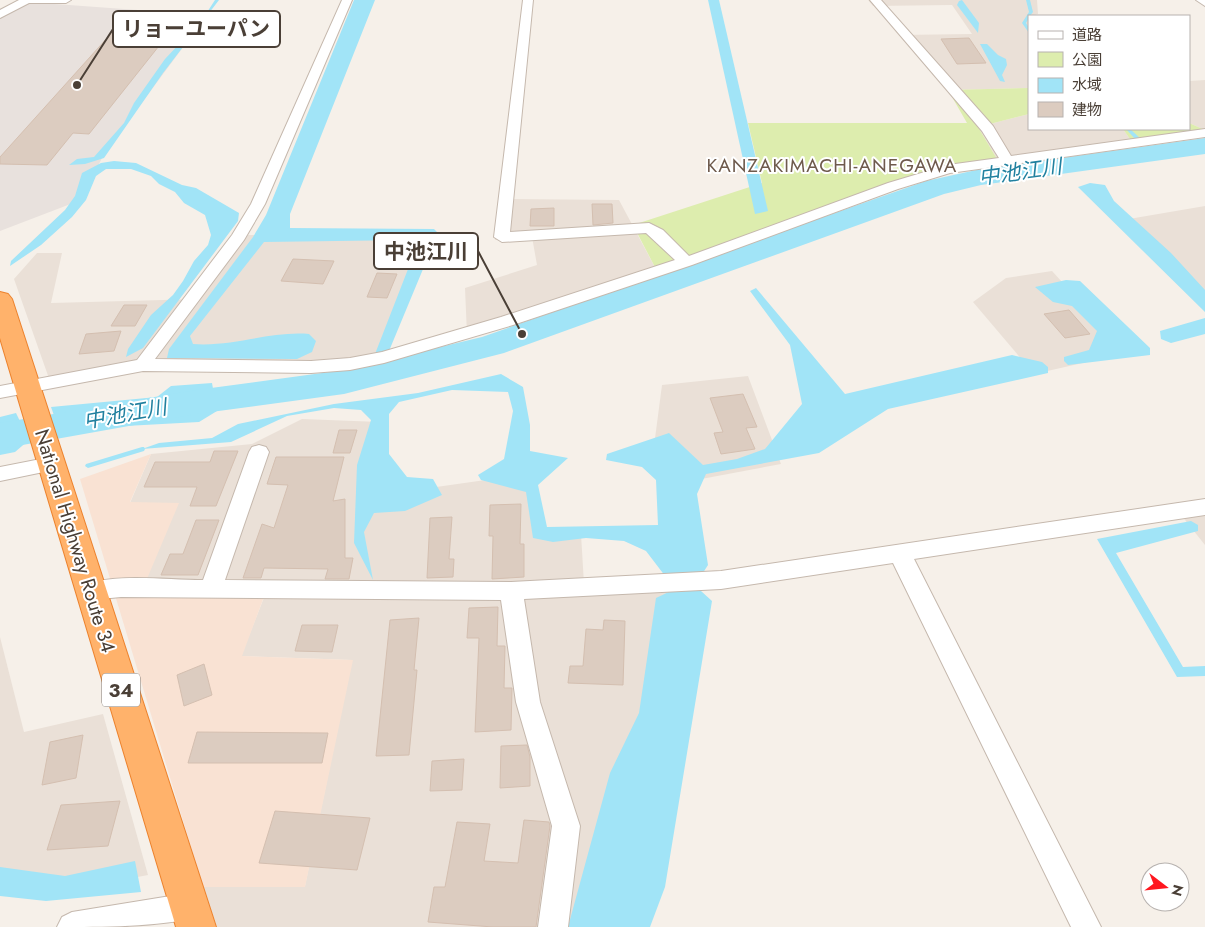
<svg xmlns="http://www.w3.org/2000/svg" width="1205" height="927" font-family="Jost,'Noto Sans JP',sans-serif">
	<style>
		.residential { fill: #eae0d7 }
		.commercial { fill: #f9e2d3 }
		.industrial { fill: #e8e1dd }
		.green { fill: #ddedae }
		.water { fill: #a1e4f7 }
		.lines { fill: none; stroke-linecap: round; stroke-linejoin: round }
		.stream { fill: #a1e4f7; fill-rule: evenodd }
		.river { fill: #a1e4f7; fill-rule: evenodd }
		.building { fill: #dcccc0; stroke: #d4bfb0 }
		.street-casing { stroke: #c5b8ad; stroke-width: 2 }
		.highway-casing { stroke: #ec822d; stroke-width: 2 }
		.street { fill: #fff; fill-rule: evenodd }
		.highway { fill: #ffb26b; fill-rule: evenodd }
		.labels { text-anchor: middle; dominant-baseline: central; stroke-width: 4; stroke-linejoin: round; paint-order: stroke }
		.far-quarter-label { font-size: 19px; letter-spacing: 1px; fill: #6e5a4c; stroke: #fff }
		.shield { fill: #fff; stroke: #807972; stroke-width: 1 }
		.shield-label { font-size: 19px; font-weight: bold; fill: #4a3f36 }
		.street-label { font-size: 20px; fill: #4a3f36; stroke: #fff }
		.water-label { font-size: 21px; font-style: italic; fill: #20809f; stroke: #fff }
		.leader { fill: none; stroke: #4a3f36; stroke-width: 2 }
		.callout-dot { fill: #4a3f36; stroke: #fff; stroke-width: 2 }
		.callout { fill: #fff; stroke: #4a3f36; stroke-width: 2 }
		.callout-label { font-size: 21px; text-anchor: middle; font-weight: bold; fill: #4a3f36 }
	</style>
	<rect width="100%" height="100%" fill="#f6f0e9"/>
	<g class="residential">
		<path d="M868 0H1037L1038 14 1029 16V88L948 90 899 35 972 34 952 5 873 6Z"/>
		<path d="M1205 80V130L1189 123V81Z"/>
		<path d="M1029 114V129H1123L1135 146 1000 164 978 127Z"/>
		<path d="M500 199 619 200 658 273 467 335 465 288 537 265 532 237 495 240Z"/>
		<path d="M1205 206V302L1123 220Z"/>
		<path d="M248 235 433 237 381 361 305 371 134 372 52 387 14 279 37 253H62L51 303 200 299Z"/>
		<path d="M1052 271 1127 353 1034 374 973 302 1006 278Z"/>
		<path d="M748 376 781 464 696 480 654 446 662 385Z"/>
		<path d="M302 419 380 422 373 496 527 474 545 537 581 534 584 584 685 576 583 927H217L203 887 305 886 352 660 241 656 265 595 141 593 130 503 151 454 252 444Z"/>
		<path d="M1205 500V545L1174 506Z"/>
		<path d="M0 637 24 732 103 714 148 875 53 893 0 885Z"/>
	</g>
	<path class="commercial" d="M151 454 130 502 179 503 141 593 265 594 242 656 353 660 305 887H203L80 479Z"/>
	<path class="industrial" d="M41 3 207 15 105 152 81 200 0 231V18L25 4Z"/>
	<g class="green">
		<path d="M1029 88V114L978 127 1000 164 948 172 658 273 633 225 762 183 748 123H967L948 90Z"/>
		<path d="M1189 123 1205 130 1135 146 1123 129H1189Z"/>
	</g>
	<g class="water">
		<path d="M215 0H219L163 73 104 158 85 164 69 165 77 159 94 157 124 123 134 103 165 59 202 20Z"/>
		<path d="M354 0H375L290 214V228L434 229 438 233 389 351 375 354 417 246 409 240 264 242 190 336 193 344C234 347 269 331 309 334L316 341 312 352 297 359 167 358 169 349 253 237 266 215Z"/>
		<path d="M708 0H719L768 211 755 214Z"/>
		<path d="M962 0 979 23 978 33 957 5 959 1Z"/>
		<path d="M980 44H987L998 55 1006 59 1007 65 1002 75 1005 82 1000 81Z"/>
		<path d="M114 161 136 163 182 185 196 188 239 213 238 221 143 348 126 357 128 349 151 315 173 295 183 281 194 261 208 245 211 235 205 215 184 203 175 192 159 184 151 176 131 169H106L96 176 86 200 72 217 41 245 10 266 11 261 65 210 75 196 82 173 101 163Z"/>
		<path d="M1090 183 1105 185 1114 201 1171 253 1205 290V312L1078 187Z"/>
		<path d="M1066 280 1080 281 1150 348V355L1068 365 1064 361V357L1089 350 1097 331 1072 306 1053 302 1035 287Z"/>
		<path d="M756 288 845 394 1012 355 1042 362 1048 367V373L888 409 819 453 706 474 697 494 708 565 699 579 701 591 712 601 665 887 650 927H568L610 773 639 713 656 598 675 589 646 551 624 541 586 538 553 542 533 538 526 492 481 480 478 475 504 459 513 411 508 392 452 390 399 402 389 414V454L407 477 433 479 442 495 405 511 374 513 364 532 373 580 354 543 357 465 371 420 361 410 334 408 287 416 231 442 142 449 159 443 212 438 238 424 334 404 418 393 501 374 523 387 530 425V451L568 458 538 485 547 527 658 525 656 480 642 467 606 460 607 454 669 433 703 465 737 459 765 449 802 404 790 345 750 291Z"/>
		<path d="M1205 318V334L1171 343 1161 339 1160 331Z"/>
		<path d="M212 383 217 411 199 422 107 427 61 435 51 407 157 397 171 386Z"/>
		<path d="M16 413 29 440 15 452 0 455V417Z"/>
		<path d="M1191 521 1198 525V531L1116 553 1183 667 1205 666V676L1177 677 1097 539Z"/>
		<path d="M135 861 141 892 46 901 0 896V867L65 876Z"/>
	</g>
	<g class="lines">
		<g class="stream">
			<path d="M1026 0H1030L1033 12 1030 16H1029V18L1026 23 1029 28V33L1022 23 1029 12Z"/>
			<path d="M1126 129H1130L1140 138V140H1136Z"/>
			<path d="M142 447H144L145 449 144 451 88 468 85 466 86 464Z"/>
		</g>
		<path class="river" d="M1205 138V154L981 185 944 194 504 353 344 394 196 414 0 449V423L196 390 344 370 482 337 926 181 981 169Z"/>
	</g>
	<g class="building">
		<path d="M126 17H182L89 134 73 133 47 165 0 164V157Z"/>
		<path d="M969 38 986 63 957 64 941 39Z"/>
		<path d="M592 204H612L613 223 593 225Z"/>
		<path d="M554 208V226H530L531 209Z"/>
		<path d="M293 259 334 261 323 284 281 281Z"/>
		<path d="M377 273 397 274 387 298 367 297Z"/>
		<path d="M124 305H147L135 326H111Z"/>
		<path d="M1069 310 1090 334 1065 338 1044 314Z"/>
		<path d="M121 331 114 351 79 354 86 334Z"/>
		<path d="M743 394 757 427 746 428 755 449 721 454 714 433 723 432 710 398Z"/>
		<path d="M339 430H357L350 453H333Z"/>
		<path d="M214 451H238L216 506H190L197 487H144L155 462H210Z"/>
		<path d="M276 457H344L333 501 345 499V558H353L349 579H325L328 569 264 568 261 578H243L262 524 274 528 288 485 267 484Z"/>
		<path d="M521 504 520 544H524V577L492 579 493 536H489L490 505Z"/>
		<path d="M452 517 449 559H454L453 577 427 578 430 518Z"/>
		<path d="M196 520H219L198 575H161L170 554H183Z"/>
		<path d="M498 607 497 646H505L504 688H512L511 730 475 732 479 638H467L469 608Z"/>
		<path d="M419 618 414 670H417L409 755 376 756 390 620Z"/>
		<path d="M604 620 625 621 623 685 568 683 570 666H583L586 629 603 630Z"/>
		<path d="M302 625H338L332 652 295 651Z"/>
		<path d="M204 664 212 695 184 706 177 675Z"/>
		<path d="M197 732 328 733 322 763H188Z"/>
		<path d="M83 735 76 778 42 785 50 742Z"/>
		<path d="M527 745 530 757V786L500 788 501 746Z"/>
		<path d="M464 759 462 790 430 791 432 761Z"/>
		<path d="M120 801 108 846 47 850 61 805Z"/>
		<path d="M275 811 370 818 357 870 259 863Z"/>
		<path d="M524 820 549 822 550 826 536 927H493L428 922 434 887H445L457 822 490 824 484 861 518 863Z"/>
	</g>
	<g class="lines">
		<defs>
			<g id="street">
				<path d="M19 0H71L66 3H29L0 18V10Z"/>
				<path d="M342 0H352L265 204 244 240 155 359 311 361 350 358 382 352 501 317 675 260 646 233 502 242 494 237 523 0H533L510 232 649 223 663 230 689 256 888 183 948 165 999 158 982 131 870 0H881L993 126 1011 156 1205 129V137L950 173 898 189 692 265 513 325 384 363 350 370 311 373 143 371 0 398V386L137 360 232 235 251 204Z"/>
				<path d="M1196 0H1205V6Z"/>
				<path d="M259 445 266 447 269 452 225 580 511 582 721 571 1205 499V515L914 559 1101 927H1071L893 563 721 589 524 599 540 702 580 826 568 927H538L552 826 516 702 501 600 121 597 90 600 82 597 79 591 82 585C117 573 166 580 203 580L249 452 252 447Z"/>
				<path d="M51 457 58 459 61 464 58 469 0 481V467Z"/>
				<path d="M189 893 199 897 203 907 199 917C157 927 103 927 57 927L62 917 72 912Z"/>
			</g>
			<path id="highway" d="M0 292 8 294 12 299 216 927H176L0 338Z"/>
		</defs>
		<use href="#street" class="street-casing"/>
		<use href="#highway" class="highway-casing"/>
		<use href="#street" class="street"/>
		<use href="#highway" class="highway"/>
	</g>
	<g class="labels">
		<g class="far-quarter-label">
			<text x="832" y="165">KANZAKIMACHI-ANEGAWA</text>
		</g>
		<rect class="shield" x="102" y="673.5" width="38" height="33" rx="4"/>
		<g class="shield-label">
			<text x="121" y="690">34</text>
		</g>
		<g class="street-label">
			<text transform="translate(75 541) rotate(73)">National Highway Route 34</text>
		</g>
		<g class="water-label">
			<text transform="translate(1020 172) rotate(-8)">中池江川</text>
			<text transform="translate(125 414) rotate(-10)">中池江川</text>
		</g>
	</g>
	<path class="leader" d="M77 85L113 29M522 334L478 251"/>
	<g class="callout-dot">
		<circle cx="77" cy="85" r="5"/>
		<circle cx="522" cy="334" r="5"/>
	</g>
	<g class="callout">
		<rect x="113" y="11" width="167" height="36" rx="5"/>
		<rect x="374" y="233" width="104" height="36" rx="5"/>
	</g>
	<g class="callout-label">
		<text x="196" y="36">リョーユーパン</text>
		<text x="426" y="259">中池江川</text>
	</g>
	<rect x="1028" y="15" width="162" height="115" fill="#ffffff" stroke="#b7b2af"/>
	<rect x="1038" y="31" width="25" height="8" fill="#ffffff" stroke="#b7b2af"/>
	<text x="1072" y="40" font-size="15" fill="#4a3f36">道路</text>
	<rect x="1038" y="52" width="25" height="15" fill="#ddedae" stroke="#b7b2af"/>
	<text x="1072" y="65" font-size="15" fill="#4a3f36">公園</text>
	<rect x="1038" y="78" width="25" height="15" fill="#a1e4f7" stroke="#b7b2af"/>
	<text x="1072" y="90" font-size="15" fill="#4a3f36">水域</text>
	<rect x="1038" y="102" width="25" height="15" fill="#dcccc0" stroke="#b7b2af"/>
	<text x="1072" y="115" font-size="15" fill="#4a3f36">建物</text>
	<g transform="translate(1165 887) rotate(106)"><circle r="24" fill="#ffffff" stroke="#b7b2af"/>
	<path d="M0-4L9 19L0 12L-9 19Z" fill="#ff171f"/>
	<text y="-8" font-size="14" font-weight="bold" text-anchor="middle" fill="#4a3f36">N</text>
	</g>
</svg>
